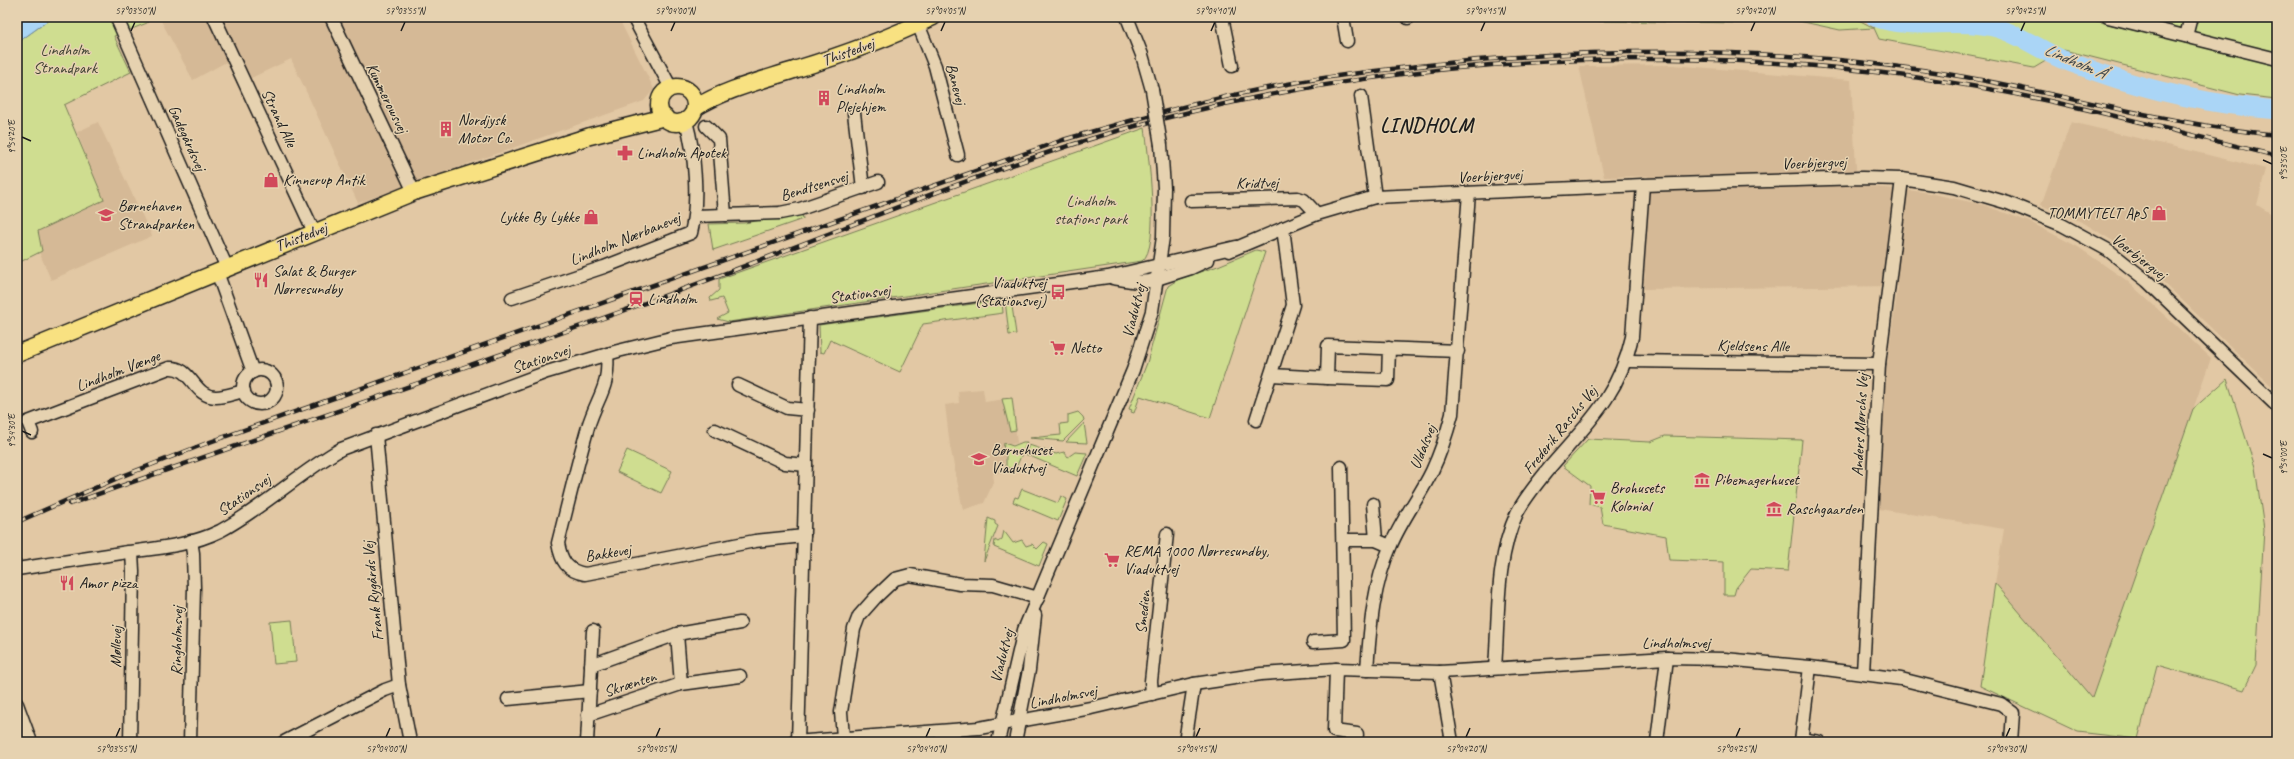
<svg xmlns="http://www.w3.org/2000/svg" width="2294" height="759" font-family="Caveat,sans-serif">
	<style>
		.built { fill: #d5b996 }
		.green { fill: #cfdd90; stroke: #767c56 }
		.water { fill: #aad5f6; stroke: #718b9f }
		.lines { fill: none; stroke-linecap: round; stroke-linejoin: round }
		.river { stroke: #aad5f6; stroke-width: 19 }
		.minor-casing { stroke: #1c1c1c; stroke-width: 15 }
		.major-casing { stroke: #1c1c1c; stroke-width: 19 }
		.minor { stroke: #e6d2b0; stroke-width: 12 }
		.major { stroke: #f8e181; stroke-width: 16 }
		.rail-casing { stroke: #1c1c1c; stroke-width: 4.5 }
		.rail { stroke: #e6d2b0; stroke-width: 3; stroke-dasharray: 9; stroke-linecap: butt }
		.minor-bridge-casing { stroke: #1c1c1c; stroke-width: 15; stroke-linecap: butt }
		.minor-bridge { stroke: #e6d2b0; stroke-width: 12 }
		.ticks { fill: none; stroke: #1c1c1c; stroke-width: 1.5 }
		.labels { text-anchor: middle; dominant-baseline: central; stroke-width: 3; stroke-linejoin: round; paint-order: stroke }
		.park-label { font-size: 16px; fill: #404333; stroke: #e6d2b0 }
		.street-label { font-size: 16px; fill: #1c1c1c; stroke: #e6d2b0 }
		.poi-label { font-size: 16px; fill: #1c1c1c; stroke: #e6d2b0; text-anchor: start }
		.water-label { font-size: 17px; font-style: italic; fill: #384148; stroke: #e6d2b0 }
		.district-label { font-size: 20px; font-weight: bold; letter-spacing: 1px; fill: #1c1c1c; stroke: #e6d2b0 }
		.neatline { fill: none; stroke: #1c1c1c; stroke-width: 1.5 }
		.ticks-label { font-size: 10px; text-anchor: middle; fill: #1c1c1c }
	</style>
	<rect width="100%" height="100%" fill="#e2c8a4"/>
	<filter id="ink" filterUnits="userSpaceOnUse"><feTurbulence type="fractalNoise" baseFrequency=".025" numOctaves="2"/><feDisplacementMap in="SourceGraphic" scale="8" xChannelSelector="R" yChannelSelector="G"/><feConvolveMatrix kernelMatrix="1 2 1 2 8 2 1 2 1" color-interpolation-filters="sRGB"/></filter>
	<g filter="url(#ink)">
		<g class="built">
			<path d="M159 17H618L654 89 644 101 358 203 291 59 249 79 239 55 193 80Z"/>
			<path d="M1673 65 1851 80 1857 185 1924 192 1984 205 2032 223 2078 247 2126 280 2211 358 2092 699 1995 583 2004 529 1879 509 1886 372 1898 286 1644 289 1648 176 1604 177 1579 66Z"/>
			<path d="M98 122 152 236 51 280 39 252 42 251 37 231 103 200 77 132Z"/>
			<path d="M2071 122 2266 169 2257 205 2277 217V391L2134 254 2084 223 2041 205Z"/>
			<path d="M983 389 985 402 1012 398 1017 443 1008 445 1002 472 993 474 994 481 984 503 963 510 950 446 945 405 959 403 958 391Z"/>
		</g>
		<g class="green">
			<path d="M53 17H150L147 23 114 36 131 72 64 105 104 200 38 231 42 251 18 263 17 43Z"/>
			<path d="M1594 17H1743L1746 23 1599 21Z"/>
			<path d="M1781 17H1853L1874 28 1878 17H2080L2277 65V99L2240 95 2064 50 2034 68 1879 39 1874 28 1840 30Z"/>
			<path d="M2126 17H2277V54Z"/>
			<path d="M1145 128C1148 152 1161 248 1142 261L729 322 717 319 728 313 722 298 711 301 710 298 719 290V279Z"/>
			<path d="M802 213 803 219 713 250 709 224 744 223Z"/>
			<path d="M1256 250 1265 252 1210 418 1140 396 1134 413 1131 412 1132 410 1129 409 1147 363 1168 286 1179 279 1218 266Z"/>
			<path d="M1011 299 1016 334 1009 335 1005 300Z"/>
			<path d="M1002 300 1003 313 923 324 900 372 830 340 824 353 820 352 819 325Z"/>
			<path d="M2227 379 2255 467 2264 529 2256 665 2244 690 2157 665 2138 739 2078 732 1980 686 1995 583 2092 698 2193 409Z"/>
			<path d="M1012 398 1016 430 1010 431 1002 399Z"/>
			<path d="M1078 412 1083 417 1084 420 1063 441 1030 438 1061 435 1060 424 1068 423V415Z"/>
			<path d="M1084 423 1087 443 1066 442Z"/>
			<path d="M1665 436 1802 440 1788 571 1751 569 1736 588 1734 595H1724V562L1669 560 1666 536 1603 524 1600 507 1589 504 1590 486 1563 466 1588 439 1650 442Z"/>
			<path d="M1023 442H1027L1015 470 1006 467V450L1003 451 1004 443 1013 446Z"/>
			<path d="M1029 445 1056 454 1064 452 1068 457 1075 452 1087 453 1077 476 1025 454Z"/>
			<path d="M627 450 672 471 661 493 617 472Z"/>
			<path d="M1022 489 1058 503 1061 496 1067 499 1058 521 1013 502 1015 497 1018 498Z"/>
			<path d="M988 518 995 521V524L998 526 984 561Z"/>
			<path d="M1004 531 1013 543 1022 540 1026 546 1032 544 1037 549 1044 542 1048 544 1039 566 994 547 995 540 998 542 1002 539Z"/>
			<path d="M292 620 296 662 274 664 270 622Z"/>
		</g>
		<path class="water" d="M17 17H53L17 43Z"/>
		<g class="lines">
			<path class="river" d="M1875 17C1915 32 1959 16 2000 29 2021 36 2038 48 2057 57 2069 63 2082 66 2094 71 2153 92 2215 105 2277 110"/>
			<defs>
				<g id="minor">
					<path d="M214 17 314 232"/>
					<path d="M331 17 414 192"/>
					<path d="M633 17 671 88"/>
					<path d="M1127 17 1142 55 1152 90"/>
					<path d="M1222 17 1232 66"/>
					<path d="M1343 17 1347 41"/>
					<path d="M1408 17V18"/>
					<path d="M2108 17 2277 59"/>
					<path d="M118 21 227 268"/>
					<path d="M918 24 935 66 958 155"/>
					<path d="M2186 36 2191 17"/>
					<path d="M1361 96 1375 197"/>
					<path d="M854 113 863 188"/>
					<path d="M706 126 719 139 725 215"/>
					<path d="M1191 201 1298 198 1304 200 1317 214"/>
					<path d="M695 216 780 213 800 209 878 182"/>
					<path d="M1229 251 1317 214 1375 197 1643 185 1862 178 1902 179 1954 187 2008 203 2062 225 2108 250 2147 281 2277 406"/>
					<path d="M217 272 253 372"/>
					<path d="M1113 278 1138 282 1150 281 1191 268 1208 260"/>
					<path d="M512 298 604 267 691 233C699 201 695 153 686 121"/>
					<path d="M1389 348 1388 380 1327 378 1328 346 1458 351"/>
					<path d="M607 354C610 388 597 397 588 427 577 465 568 504 558 543 561 561 567 571 585 574L755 541 804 536"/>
					<path d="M1627 361 1879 364"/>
					<circle cx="260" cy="387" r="17"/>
					<path d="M1271 375 1327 378"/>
					<path d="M738 385 787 408 808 410"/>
					<path d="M1256 420 1293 305 1283 228"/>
					<path d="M715 430 785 463 806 465"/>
					<path d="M32 432 28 422 169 368C192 366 193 397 216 397 225 397 235 393 244 391"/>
					<path d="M376 435 399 685 410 742"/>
					<path d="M1373 504 1376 540"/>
					<path d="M1343 540H1376L1390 546"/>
					<path d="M17 569C54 563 91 558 128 552 159 548 192 545 220 531 263 508 299 473 341 449L547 372 618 351 671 338 1108 277 1236 247"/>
					<path d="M677 634 681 684"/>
					<path d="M1313 642 1344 640 1341 467"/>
					<path d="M591 665 677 634 740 623"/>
					<path d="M1495 668C1499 617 1495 560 1517 513 1526 496 1539 481 1551 466 1588 423 1619 395 1632 337L1643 185"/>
					<path d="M1336 669 1334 731 1357 734 1356 742"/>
					<path d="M1367 670C1370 627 1373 585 1391 545 1402 519 1420 496 1432 471 1441 452 1447 433 1452 414L1469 193"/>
					<path d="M1440 672 1452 742"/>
					<path d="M1863 673 1879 364 1902 179"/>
					<path d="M1152 694 1151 681 1167 534"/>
					<path d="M508 699 590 691"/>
					<path d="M17 704 31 742"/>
					<path d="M588 715 681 684 740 676"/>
					<path d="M843 737 841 712 854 629 859 616 875 598 895 579 910 575 960 584 993 585 1038 598"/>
					<path d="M1801 739 1819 742"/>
					<path d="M130 742 133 571 132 552"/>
					<path d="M190 742 194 588 193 553 191 541"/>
					<path d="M284 742 385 690 399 685"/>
					<path d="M587 742 593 631"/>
					<path d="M794 742 979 728 1091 708 1194 684 1261 674 1336 669 1440 672 1667 658 1725 659 1810 667 1901 679 2001 704 2013 713 2011 742"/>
					<path d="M798 742 810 318"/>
					<path d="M998 742 1024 630 1133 370 1152 311 1163 237 1164 188 1161 145"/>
					<path d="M1015 742 1029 670 1035 615"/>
					<path d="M1185 742 1194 684"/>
					<path d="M1657 742 1667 658"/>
					<path d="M1801 742 1810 667"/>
				</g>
				<g id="major">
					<circle cx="677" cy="105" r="18"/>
					<path d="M695 108C725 89 764 80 797 69 843 55 889 38 933 17"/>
					<path d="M17 354 414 192 590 136 665 117"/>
				</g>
			</defs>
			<use href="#minor" class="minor-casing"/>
			<use href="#major" class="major-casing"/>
			<use href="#minor" class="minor"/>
			<use href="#major" class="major"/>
			<defs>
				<g id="rail">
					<path d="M70 504C265 435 461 370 656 299 793 250 927 192 1065 147 1253 86 1468 57 1666 59 1803 60 1942 76 2076 107 2143 122 2210 140 2277 156"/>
					<path d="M17 522 120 477 207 443 1063 140C1124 122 1186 105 1248 92 1305 79 1362 72 1419 66 1579 48 1741 46 1900 67 2027 83 2150 123 2277 135"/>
				</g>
			</defs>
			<use href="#rail" class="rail-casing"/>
			<use href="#rail" class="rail"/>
			<defs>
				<path id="minor-bridge" d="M1152 90 1161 145"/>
			</defs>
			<use href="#minor-bridge" class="minor-bridge-casing"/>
			<use href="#minor-bridge" class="minor-bridge"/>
		</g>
	</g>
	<path class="ticks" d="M131 31 135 22M401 31 405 22M671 31 675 22M941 31 945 22M1211 31 1215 22M1481 31 1485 22M1751 31 1755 22M2021 31 2025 22M22 137 31 141M2263 160 2272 164M22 431 31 435M2263 454 2272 458M116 737 120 728M386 737 390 728M656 737 660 728M926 737 930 728M1196 737 1200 728M1466 737 1470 728M1736 737 1740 728M2006 737 2010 728"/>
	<defs>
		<symbol id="building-bare" viewBox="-9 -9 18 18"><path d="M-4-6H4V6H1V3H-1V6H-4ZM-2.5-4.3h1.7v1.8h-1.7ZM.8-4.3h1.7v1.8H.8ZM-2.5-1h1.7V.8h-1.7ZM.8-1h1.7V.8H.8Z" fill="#d1495b" stroke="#e6d2b0" stroke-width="2.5" paint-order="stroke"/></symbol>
		<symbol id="pharmacy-bare" viewBox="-9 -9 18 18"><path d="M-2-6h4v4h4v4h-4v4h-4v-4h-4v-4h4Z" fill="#d1495b" stroke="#e6d2b0" stroke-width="2.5" paint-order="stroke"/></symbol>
		<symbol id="shop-bare" viewBox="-9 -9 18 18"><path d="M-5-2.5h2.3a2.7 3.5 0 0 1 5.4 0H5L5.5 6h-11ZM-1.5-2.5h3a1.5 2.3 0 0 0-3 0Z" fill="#d1495b" stroke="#e6d2b0" stroke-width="2.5" paint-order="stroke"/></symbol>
		<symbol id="school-bare" viewBox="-9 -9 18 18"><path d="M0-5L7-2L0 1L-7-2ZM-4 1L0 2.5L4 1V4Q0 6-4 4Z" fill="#d1495b" stroke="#e6d2b0" stroke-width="2.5" paint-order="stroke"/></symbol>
		<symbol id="restaurant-bare" viewBox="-9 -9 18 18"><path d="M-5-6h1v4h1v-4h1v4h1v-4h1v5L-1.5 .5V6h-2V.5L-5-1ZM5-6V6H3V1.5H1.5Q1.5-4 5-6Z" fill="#d1495b" stroke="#e6d2b0" stroke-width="2.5" paint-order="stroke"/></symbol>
		<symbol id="bus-bare" viewBox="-9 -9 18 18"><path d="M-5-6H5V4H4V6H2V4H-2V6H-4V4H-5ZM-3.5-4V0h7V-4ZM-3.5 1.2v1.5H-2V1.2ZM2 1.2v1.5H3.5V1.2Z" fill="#d1495b" stroke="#e6d2b0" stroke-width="2.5" paint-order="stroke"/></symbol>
		<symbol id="station-bare" viewBox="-9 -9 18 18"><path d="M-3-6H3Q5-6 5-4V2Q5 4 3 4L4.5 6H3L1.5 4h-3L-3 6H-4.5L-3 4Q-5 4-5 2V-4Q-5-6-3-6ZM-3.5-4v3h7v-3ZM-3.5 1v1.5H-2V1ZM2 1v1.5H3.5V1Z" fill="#d1495b" stroke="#e6d2b0" stroke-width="2.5" paint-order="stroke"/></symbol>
		<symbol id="supermarket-bare" viewBox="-9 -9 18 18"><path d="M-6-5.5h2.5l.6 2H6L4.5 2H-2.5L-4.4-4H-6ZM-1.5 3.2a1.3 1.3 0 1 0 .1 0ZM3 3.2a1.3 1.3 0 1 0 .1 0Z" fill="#d1495b" stroke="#e6d2b0" stroke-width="2.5" paint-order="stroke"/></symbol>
		<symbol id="museum-bare" viewBox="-9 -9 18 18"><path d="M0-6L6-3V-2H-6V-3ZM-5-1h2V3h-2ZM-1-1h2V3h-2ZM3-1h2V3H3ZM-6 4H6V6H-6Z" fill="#d1495b" stroke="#e6d2b0" stroke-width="2.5" paint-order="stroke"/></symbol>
	</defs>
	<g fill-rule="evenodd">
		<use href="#building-bare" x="813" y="87" width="22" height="22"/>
		<use href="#building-bare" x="435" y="118" width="22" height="22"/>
		<use href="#pharmacy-bare" x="614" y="142" width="22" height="22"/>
		<use href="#shop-bare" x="260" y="169" width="22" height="22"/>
		<use href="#shop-bare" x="2148" y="202" width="22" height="22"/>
		<use href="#school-bare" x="95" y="204" width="22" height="22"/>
		<use href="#shop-bare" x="580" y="206" width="22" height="22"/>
		<use href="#restaurant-bare" x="250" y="269" width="22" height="22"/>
		<use href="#bus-bare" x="1047" y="281" width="22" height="22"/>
		<use href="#station-bare" x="625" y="288" width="22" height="22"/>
		<use href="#supermarket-bare" x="1047" y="337" width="22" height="22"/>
		<use href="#school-bare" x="968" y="448" width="22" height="22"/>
		<use href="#museum-bare" x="1691" y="469" width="22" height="22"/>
		<use href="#supermarket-bare" x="1587" y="486" width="22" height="22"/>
		<use href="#museum-bare" x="1763" y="498" width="22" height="22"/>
		<use href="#supermarket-bare" x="1101" y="549" width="22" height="22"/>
		<use href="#restaurant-bare" x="56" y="572" width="22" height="22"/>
	</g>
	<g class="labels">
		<g class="park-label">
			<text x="65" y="50">Lindholm<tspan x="65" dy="18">Strandpark</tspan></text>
			<text x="1091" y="201">Lindholm<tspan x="1091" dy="18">stations park</tspan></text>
		</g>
		<g class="street-label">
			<text transform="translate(848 52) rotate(-20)">Thistedvej</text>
			<text transform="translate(956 84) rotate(75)">Banevej</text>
			<text transform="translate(387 98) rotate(64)">Kummerowsvej</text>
			<text transform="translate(279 118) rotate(65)">Strand Alle</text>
			<text transform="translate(187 138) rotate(66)">Gadegårdsvej</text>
			<text transform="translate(1814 163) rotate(-2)">Voerbjergvej</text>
			<text transform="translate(1490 176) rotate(-3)">Voerbjergvej</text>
			<text transform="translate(1257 183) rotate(-1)">Kridtvej</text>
			<text transform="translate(814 186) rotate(-17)">Bendtsensvej</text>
			<text transform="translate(301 237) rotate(-22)">Thistedvej</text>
			<text transform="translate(625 239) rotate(-22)">Lindholm Nærbanevej</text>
			<text transform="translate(2139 257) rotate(38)">Voerbjergvej</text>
			<text transform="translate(860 294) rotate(-8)">Stationsvej</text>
			<text transform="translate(1134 311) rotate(-76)">Viaduktvej</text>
			<text transform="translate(1753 346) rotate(1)">Kjeldsens Alle</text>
			<text transform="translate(541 359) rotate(-19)">Stationsvej</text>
			<text transform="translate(118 371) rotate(-21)">Lindholm Vænge</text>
			<text transform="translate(1860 425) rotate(-87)">Anders Mørchs Vej</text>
			<text transform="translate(1560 430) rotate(-51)">Frederik Raschs Vej</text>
			<text transform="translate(1423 447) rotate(-68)">Uldalsvej</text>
			<text transform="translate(244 495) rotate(-35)">Stationsvej</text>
			<text transform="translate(608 553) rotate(-9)">Bakkevej</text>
			<text transform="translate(373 591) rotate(-96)">Frank Rygårds Vej</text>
			<text transform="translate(1143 612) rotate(-84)">Smedien</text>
			<text transform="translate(177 641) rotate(-89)">Ringholmsvej</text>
			<text x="1676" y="643">Lindholmsvej</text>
			<text transform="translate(116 647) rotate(-89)">Møllevej</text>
			<text transform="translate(1002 656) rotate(-76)">Viaduktvej</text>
			<text transform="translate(630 684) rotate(-18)">Skrænten</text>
			<text transform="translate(1063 697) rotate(-11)">Lindholmsvej</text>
		</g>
		<g class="poi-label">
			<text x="836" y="89">Lindholm<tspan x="836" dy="18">Plejehjem</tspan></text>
			<text x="458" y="120">Nordjysk<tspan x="458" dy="18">Motor Co.</tspan></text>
			<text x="637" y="153">Lindholm Apotek</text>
			<text x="283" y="180">Kinnerup Antik</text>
			<text x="118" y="206">Børnehaven<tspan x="118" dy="18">Strandparken</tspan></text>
			<text x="2147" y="213" text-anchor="end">TOMMYTELT ApS</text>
			<text x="579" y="217" text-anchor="end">Lykke By Lykke</text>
			<text x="273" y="271">Salat &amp; Burger<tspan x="273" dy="18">Nørresundby</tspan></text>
			<text x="1046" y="283" text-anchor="end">Viaduktvej<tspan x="1046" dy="18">(Stationsvej)</tspan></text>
			<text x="648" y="299">Lindholm</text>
			<text x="1070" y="348">Netto</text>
			<text x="991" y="450">Børnehuset<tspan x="991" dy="18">Viaduktvej</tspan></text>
			<text x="1714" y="480">Pibemagerhuset</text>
			<text x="1610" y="488">Brohusets<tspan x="1610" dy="18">Kolonial</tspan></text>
			<text x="1786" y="509">Raschgaarden</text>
			<text x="1124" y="551">REMA 1000 Nørresundby,<tspan x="1124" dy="18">Viaduktvej</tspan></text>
			<text x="79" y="583">Amor pizza</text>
		</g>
		<g class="water-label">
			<text transform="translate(2075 61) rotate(23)">Lindholm Å</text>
		</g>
		<g class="district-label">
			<text x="1427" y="125">LINDHOLM</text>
		</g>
	</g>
	<rect width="2294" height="759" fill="none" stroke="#e6d2b0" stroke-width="44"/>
	<rect x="22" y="22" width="2250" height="715" class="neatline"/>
	<g class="ticks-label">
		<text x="135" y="14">57°03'50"N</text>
		<text x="405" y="14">57°03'55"N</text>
		<text x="675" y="14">57°04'00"N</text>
		<text x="945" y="14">57°04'05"N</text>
		<text x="1215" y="14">57°04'10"N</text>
		<text x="1485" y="14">57°04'15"N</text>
		<text x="1755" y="14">57°04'20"N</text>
		<text x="2025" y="14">57°04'25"N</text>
		<text transform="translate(11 137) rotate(-90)" y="4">9°54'20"E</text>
		<text transform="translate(2283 164) rotate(-90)" y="4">9°53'50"E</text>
		<text transform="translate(11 431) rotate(-90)" y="4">9°54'30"E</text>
		<text transform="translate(2283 458) rotate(-90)" y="4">9°54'00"E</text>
		<text x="116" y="752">57°03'55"N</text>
		<text x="386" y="752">57°04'00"N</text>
		<text x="656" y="752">57°04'05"N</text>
		<text x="926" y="752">57°04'10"N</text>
		<text x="1196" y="752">57°04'15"N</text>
		<text x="1466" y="752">57°04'20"N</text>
		<text x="1736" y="752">57°04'25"N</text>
		<text x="2006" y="752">57°04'30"N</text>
	</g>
</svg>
